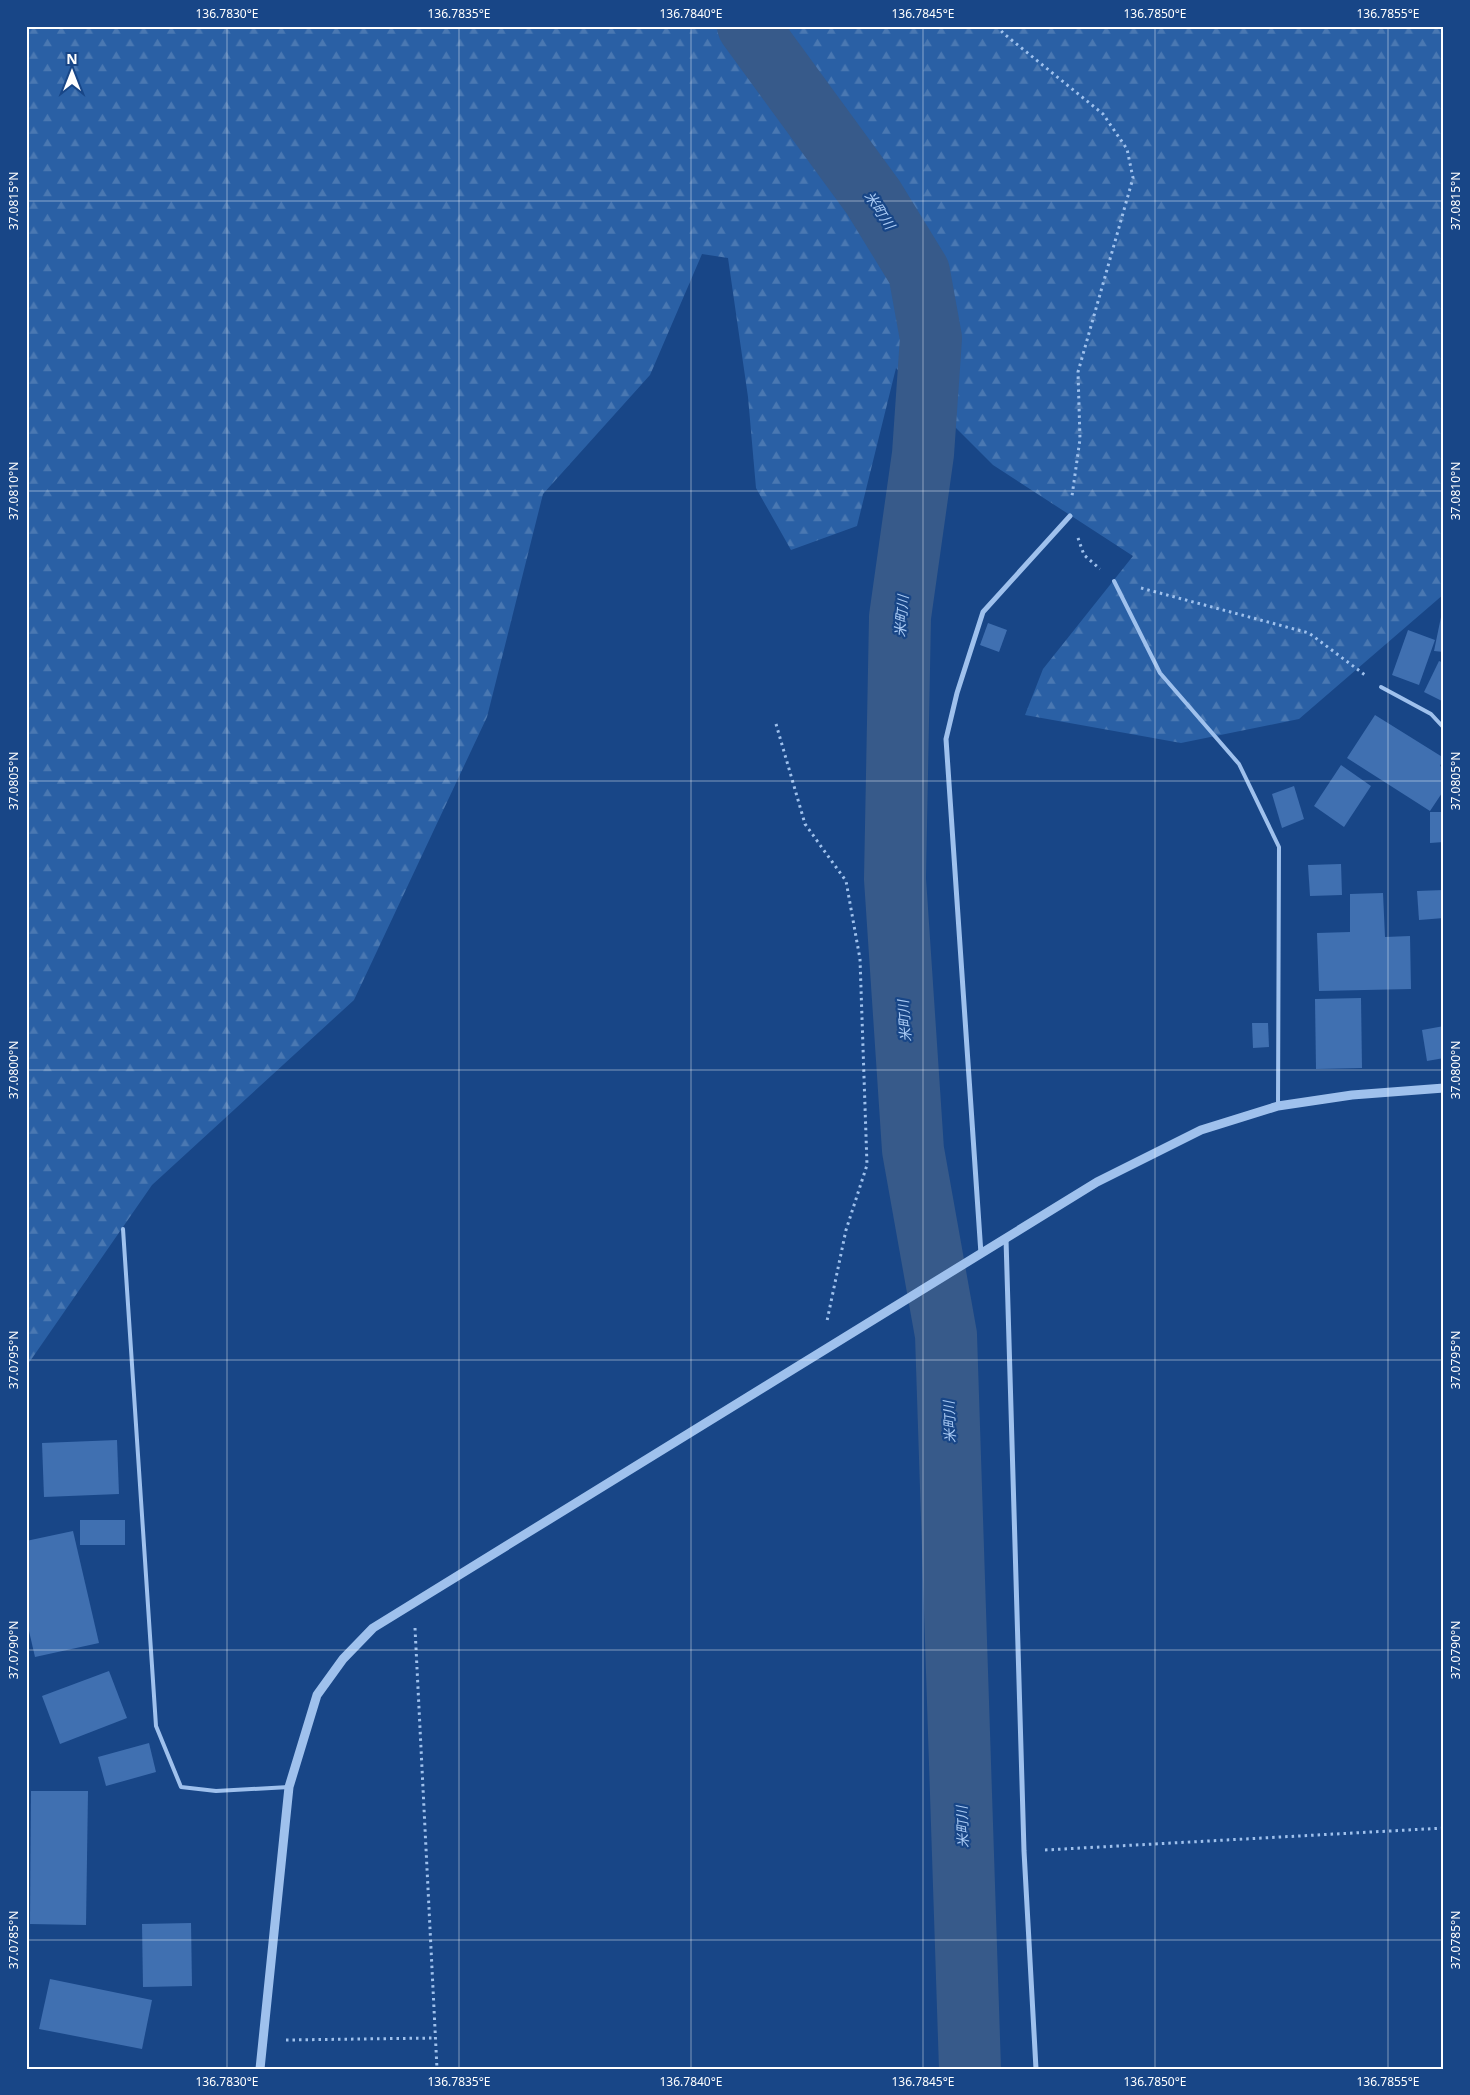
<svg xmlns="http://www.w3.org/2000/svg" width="1470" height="2095" font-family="'Noto Sans','Noto Sans JP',sans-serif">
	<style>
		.forest { fill: url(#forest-firs) }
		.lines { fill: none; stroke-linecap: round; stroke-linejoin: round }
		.river { stroke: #375a8a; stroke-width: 62 }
		.building { fill: #4070b1 }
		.path { stroke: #9fc1ed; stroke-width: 3; stroke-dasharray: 2.5 4; stroke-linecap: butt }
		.service { stroke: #9fc1ed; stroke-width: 4 }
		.minor { stroke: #9fc1ed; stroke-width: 5 }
		.tertiary { stroke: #9fc1ed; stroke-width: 9 }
		.ticks { fill: none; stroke: #fff; stroke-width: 1; stroke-opacity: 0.45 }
		.labels { text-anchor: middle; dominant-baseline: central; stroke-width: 4.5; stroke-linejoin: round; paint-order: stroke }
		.water-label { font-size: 14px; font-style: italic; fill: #aacbf5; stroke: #184687 }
		.neatline { fill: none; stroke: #fff; stroke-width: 2 }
		.ticks-label { font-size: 12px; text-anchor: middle; fill: #fff }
	</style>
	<defs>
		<pattern id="forest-firs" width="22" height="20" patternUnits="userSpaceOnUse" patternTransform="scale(1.25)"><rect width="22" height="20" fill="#2a60a5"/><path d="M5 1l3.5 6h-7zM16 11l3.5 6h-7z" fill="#4a78b2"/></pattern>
	</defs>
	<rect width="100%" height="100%" fill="#184687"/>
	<path class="forest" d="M26 26H1444V594L1299 719 1181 743 1025 715 1043 669 1133 556 993 465 896 368 857 526 791 550 756 488 748 397 728 258 702 254 650 375 543 494 487 717 354 1000 152 1185 26 1367Z"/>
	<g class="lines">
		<path class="river" d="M748 26 873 197 919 272 931 338 923 454 900 617 895 879 913 1150 946 1335 970 2069"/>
	</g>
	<g class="building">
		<path d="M1441 617H1444V652L1434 651Z"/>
		<path d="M988 623 1007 630 999 652 980 645Z"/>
		<path d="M1408 630 1435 640 1419 685 1392 675Z"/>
		<path d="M1439 661 1444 663V702L1424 692Z"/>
		<path d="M1375 715 1444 758 1440 766 1444 768V790L1430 811 1347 758Z"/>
		<path d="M1341 765 1371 786 1344 827 1314 806Z"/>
		<path d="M1294 786 1304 819 1282 828 1272 794Z"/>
		<path d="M1430 812H1444V842L1430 843Z"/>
		<path d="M1341 864 1342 895 1310 896 1308 865Z"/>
		<path d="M1444 890V918L1419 920 1417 891Z"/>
		<path d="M1383 893 1385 937 1410 936 1411 989 1319 991 1317 933 1350 932V894Z"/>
		<path d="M1361 998 1362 1068 1316 1069 1315 999Z"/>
		<path d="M1252 1023H1268L1269 1047 1253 1048Z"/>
		<path d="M1444 1026V1058L1427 1061 1422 1030Z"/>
		<path d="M117 1440 119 1494 44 1497 42 1443Z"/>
		<rect x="80" y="1520" width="45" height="25"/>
		<path d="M73 1531 99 1643 35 1657 26 1618V1541Z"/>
		<path d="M109 1671 127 1718 60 1744 42 1696Z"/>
		<path d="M149 1743 156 1772 106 1786 98 1757Z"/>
		<path d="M31 1791H88L86 1925 30 1924Z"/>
		<path d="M191 1923 192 1986 143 1987 142 1924Z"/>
		<path d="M50 1979 152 2000 142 2049 39 2029Z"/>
	</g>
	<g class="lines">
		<g class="path">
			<path d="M997 26 1003 33 1103 114 1127 149 1133 178 1078 372 1080 439 1072 496"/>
			<path d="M1078 538 1084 555 1100 569"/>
			<path d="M1141 588 1309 633 1365 675"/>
			<path d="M776 724 805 824 846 881 860 959 867 1165 846 1230 827 1321"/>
			<path d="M415 1628 437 2069"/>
			<path d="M1045 1850 1444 1828"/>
			<path d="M286 2040 435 2038"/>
		</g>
		<g class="service">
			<path d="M1114 581 1160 673 1239 764 1279 847 1278 1106"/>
			<path d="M1381 687 1431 714 1444 728"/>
			<path d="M123 1229 156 1726 181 1787 216 1791 289 1787"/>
		</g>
		<g class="minor">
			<path d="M1006 1239 1024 1851 1036 2069"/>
			<path d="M981 1254 946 739 957 693 983 612 1070 516"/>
		</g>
		<path class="tertiary" d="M260 2069 289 1787 317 1695 343 1659 373 1628 1097 1182 1201 1130 1278 1106 1352 1095 1444 1088"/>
	</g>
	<path class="ticks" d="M227 26V2069M459 26V2069M691 26V2069M923 26V2069M1155 26V2069M1388 26V2069M26 201H1444M26 491H1444M26 781H1444M26 1070H1444M26 1360H1444M26 1650H1444M26 1940H1444"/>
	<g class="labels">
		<g class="water-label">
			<text transform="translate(880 210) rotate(57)">米町川</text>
			<text transform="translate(901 616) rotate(-85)">米町川</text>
			<text transform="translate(904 1021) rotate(-94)">米町川</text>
			<text transform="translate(949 1422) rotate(-92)">米町川</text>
			<text transform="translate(962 1827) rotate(-92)">米町川</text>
		</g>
	</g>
	<rect width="1470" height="2095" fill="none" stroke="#184687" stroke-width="55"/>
	<g transform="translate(72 72)" stroke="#184687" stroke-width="4" paint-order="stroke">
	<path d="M0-4L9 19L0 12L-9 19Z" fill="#ffffff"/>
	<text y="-8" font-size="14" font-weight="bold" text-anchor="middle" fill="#ffffff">N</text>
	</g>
	<rect x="28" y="28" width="1414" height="2040" class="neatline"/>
	<g class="ticks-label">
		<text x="227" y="18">136.7830°E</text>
		<text x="459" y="18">136.7835°E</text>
		<text x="691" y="18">136.7840°E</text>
		<text x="923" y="18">136.7845°E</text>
		<text x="1155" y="18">136.7850°E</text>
		<text x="1388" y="18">136.7855°E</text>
		<text transform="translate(14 201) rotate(-90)" y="4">37.0815°N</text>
		<text transform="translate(1456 201) rotate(-90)" y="4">37.0815°N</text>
		<text transform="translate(14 491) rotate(-90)" y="4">37.0810°N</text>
		<text transform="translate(1456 491) rotate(-90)" y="4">37.0810°N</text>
		<text transform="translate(14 781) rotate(-90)" y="4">37.0805°N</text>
		<text transform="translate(1456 781) rotate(-90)" y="4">37.0805°N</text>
		<text transform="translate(14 1070) rotate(-90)" y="4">37.0800°N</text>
		<text transform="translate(1456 1070) rotate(-90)" y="4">37.0800°N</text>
		<text transform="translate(14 1360) rotate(-90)" y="4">37.0795°N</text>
		<text transform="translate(1456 1360) rotate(-90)" y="4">37.0795°N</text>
		<text transform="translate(14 1650) rotate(-90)" y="4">37.0790°N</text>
		<text transform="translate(1456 1650) rotate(-90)" y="4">37.0790°N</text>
		<text transform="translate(14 1940) rotate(-90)" y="4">37.0785°N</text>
		<text transform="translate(1456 1940) rotate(-90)" y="4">37.0785°N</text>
		<text x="227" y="2086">136.7830°E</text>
		<text x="459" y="2086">136.7835°E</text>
		<text x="691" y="2086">136.7840°E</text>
		<text x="923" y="2086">136.7845°E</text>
		<text x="1155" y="2086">136.7850°E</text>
		<text x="1388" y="2086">136.7855°E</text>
	</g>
</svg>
